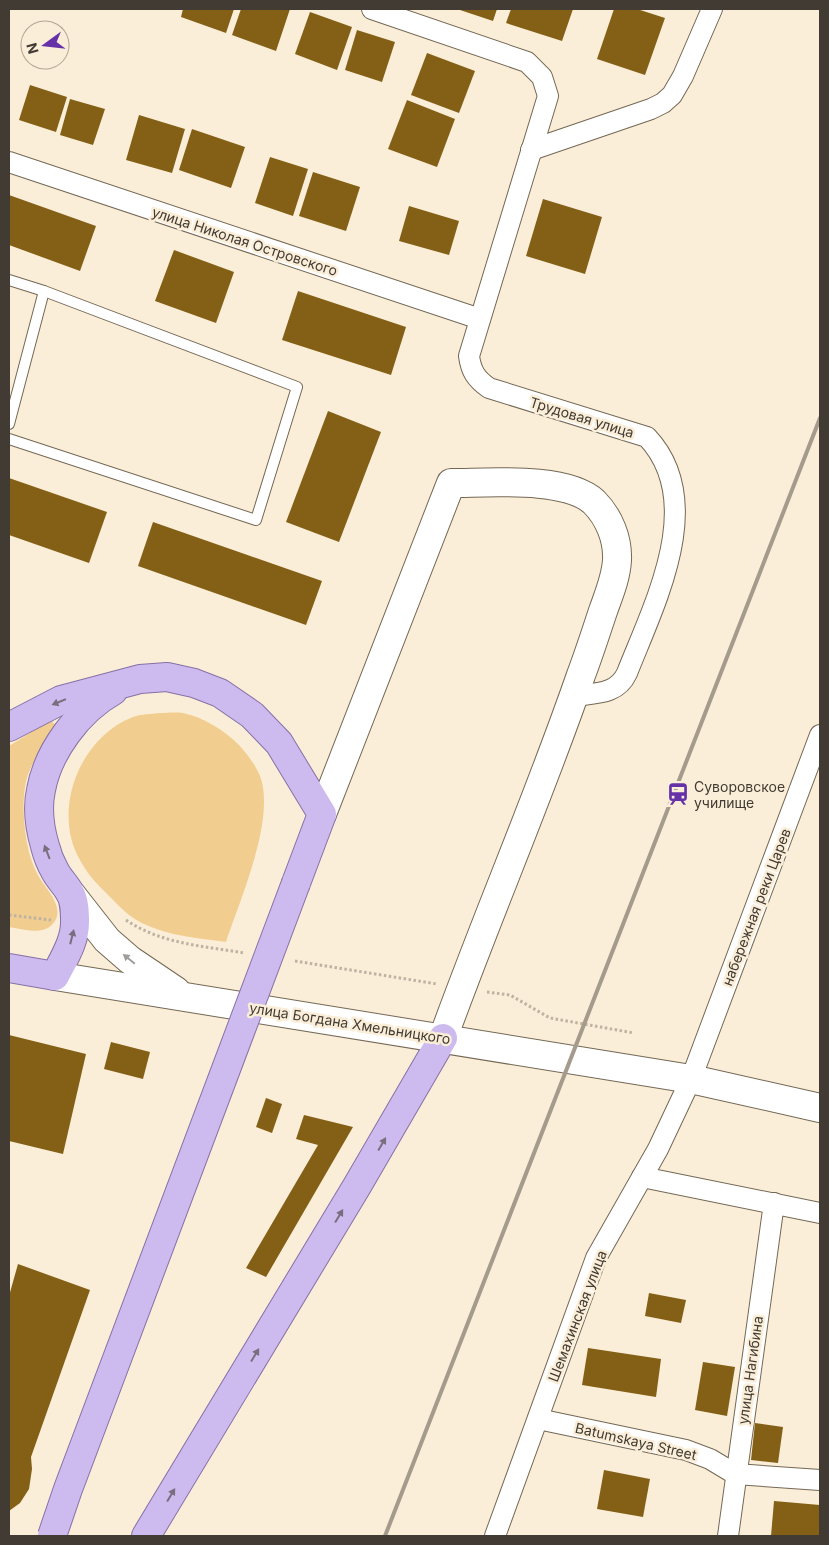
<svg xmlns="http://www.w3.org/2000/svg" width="829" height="1545" font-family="Inter,sans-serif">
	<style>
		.green { fill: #f1cd90 }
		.building { fill: #846016 }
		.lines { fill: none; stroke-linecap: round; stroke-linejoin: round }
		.lane-casing { stroke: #746855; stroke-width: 12 }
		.street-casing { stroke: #746855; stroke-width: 22 }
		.secondary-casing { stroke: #746855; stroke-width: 30 }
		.primary-casing { stroke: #8670a6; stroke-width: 30 }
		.path { stroke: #beb3a2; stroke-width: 3; stroke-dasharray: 2.5 2.5; stroke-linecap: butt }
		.lane { stroke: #fff; stroke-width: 10 }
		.street { stroke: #fff; stroke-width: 20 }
		.secondary { stroke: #fff; stroke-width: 28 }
		.primary { stroke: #cdbbef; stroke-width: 28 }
		.rail { stroke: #a59b8c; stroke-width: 4 }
		.primary-bridge-casing { stroke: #8670a6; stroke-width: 30; stroke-linecap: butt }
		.primary-bridge { stroke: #cdbbef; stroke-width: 28 }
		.oneway { fill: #796e7e }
		.oneway2 { fill: #a09d99 }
		.labels { text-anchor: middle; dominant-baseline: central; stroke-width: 5; stroke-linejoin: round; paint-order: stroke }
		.street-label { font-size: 14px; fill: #413b33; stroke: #fbeed8 }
		.poi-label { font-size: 14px; fill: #413b33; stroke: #fbeed8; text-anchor: start }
	</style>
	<rect width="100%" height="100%" fill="#fbeed8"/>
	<g class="green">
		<path d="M160 713C167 713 175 712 183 713 203 717 224 730 239 745 247 754 255 764 260 776 276 818 240 900 226 942 198 938 169 936 144 924 130 918 119 906 109 896 98 885 87 874 80 860 51 810 80 737 133 717 141 714 151 714 160 713Z"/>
		<path d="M51 720 57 727C44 745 28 765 25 787 22 808 24 831 29 852 31 860 35 870 39 877 46 889 64 906 55 921 45 937 23 929 9 927V746Z"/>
	</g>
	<g class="building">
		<path d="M183 9H234L226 33 181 17Z"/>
		<path d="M241 9H290L276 51 232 35Z"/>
		<path d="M457 9H497L493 21Z"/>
		<path d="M511 9H573L562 41 506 23Z"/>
		<path d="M614 9H637L665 18 645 75 597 59Z"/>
		<path d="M310 12 352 27 337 70 295 54Z"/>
		<path d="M357 30 395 42 382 82 345 70Z"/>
		<path d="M427 53 475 71 459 113 411 95Z"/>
		<path d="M30 85 67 97 56 132 19 120Z"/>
		<path d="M70 99 105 109 93 145 60 135Z"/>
		<path d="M407 100 455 119 437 167 388 149Z"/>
		<path d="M139 115 185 129 172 173 126 160Z"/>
		<path d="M192 129 245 147 231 188 179 170Z"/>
		<path d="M270 157 308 169 293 216 255 203Z"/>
		<path d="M313 172 360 187 346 231 299 216Z"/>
		<path d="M9 195 96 226 80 271 9 245Z"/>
		<path d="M543 199 602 217 585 274 526 256Z"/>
		<path d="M409 206 459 221 449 255 399 241Z"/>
		<path d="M174 250 234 272 216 323 155 301Z"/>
		<path d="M298 291 406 327 391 375 282 340Z"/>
		<path d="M328 411 381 432 339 542 286 522Z"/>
		<path d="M9 478 107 512 89 563 9 535Z"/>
		<path d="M153 522 322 581 306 625 138 566Z"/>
		<path d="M9 1035 86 1054 63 1154 9 1141Z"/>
		<path d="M111 1042 150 1052 143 1079 104 1069Z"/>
		<path d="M266 1098 282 1104 272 1133 256 1127Z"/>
		<path d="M304 1115 353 1127 266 1277 246 1268 318 1145 296 1139Z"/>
		<path d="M18 1264 90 1290 31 1457 32 1469 29 1489 20 1503 9 1511V1296Z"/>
		<path d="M649 1293 686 1300 681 1323 645 1316Z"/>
		<path d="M588 1348 661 1359 656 1397 582 1385Z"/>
		<path d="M703 1362 735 1367 727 1416 695 1410Z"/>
		<path d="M755 1423 783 1427 778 1463 751 1460Z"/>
		<path d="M604 1470 650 1479 643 1517 597 1509Z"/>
		<path d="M774 1501 820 1505 819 1536H771Z"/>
	</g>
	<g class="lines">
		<defs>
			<g id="lane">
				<path d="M9 280 44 291 297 387 256 520 9 439"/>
				<path d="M9 424 44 291"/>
			</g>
			<g id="street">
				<path d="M372 9 527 62 542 77 548 96 469 356C471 371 476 379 489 388L647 437C708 502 654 604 627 673 617 695 595 693 574 696"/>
				<path d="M531 150 651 109 663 103 672 95 683 76 712 9"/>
				<path d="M9 162 480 319"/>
				<path d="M642 1177 820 1213"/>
				<path d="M538 1419 686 1450 710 1459 735 1474 820 1480"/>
				<path d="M495 1536 596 1258 658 1149 691 1079 820 735"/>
				<path d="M728 1536 774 1203"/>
			</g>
			<g id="secondary">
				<path d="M322 814 451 483C488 483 566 476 594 502 609 517 618 539 617 560 616 578 609 594 603 611 596 632 589 654 581 675 539 797 487 916 443 1038"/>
				<path d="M71 894 107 940 130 960 176 991"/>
				<path d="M55 976 691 1079 820 1108"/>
			</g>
			<g id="primary">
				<path d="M9 727 61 700 140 679 167 677 194 683 220 693 252 715 279 743 322 814 296 883"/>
				<path d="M9 968 55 976C64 958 76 940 75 919 75 912 74 899 70 893 66 885 59 879 55 871 51 864 47 854 45 846 40 829 37 808 41 790 48 751 79 710 113 691"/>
				<path d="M146 1536 357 1186 443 1038"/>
			</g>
		</defs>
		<use href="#lane" class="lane-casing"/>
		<use href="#street" class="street-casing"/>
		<use href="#secondary" class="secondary-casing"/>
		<use href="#primary" class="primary-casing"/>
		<g class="path">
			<path d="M9 915 51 920"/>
			<path d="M126 920C161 944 204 946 244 953"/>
			<path d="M295 961 437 984"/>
			<path d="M487 992 510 995 550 1018 634 1033"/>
		</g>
		<use href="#lane" class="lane"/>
		<use href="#street" class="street"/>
		<use href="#secondary" class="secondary"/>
		<use href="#primary" class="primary"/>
		<path class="rail" d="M385 1536 820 418"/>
		<defs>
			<path id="primary-bridge" d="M52 1536 68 1489 296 883"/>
		</defs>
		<use href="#primary-bridge" class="primary-bridge-casing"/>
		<use href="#primary-bridge" class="primary-bridge"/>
	</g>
	<defs><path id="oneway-solid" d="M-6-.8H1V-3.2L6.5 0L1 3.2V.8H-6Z" transform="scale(1.25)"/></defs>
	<g class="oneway">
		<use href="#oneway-solid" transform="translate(59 702) rotate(158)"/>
		<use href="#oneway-solid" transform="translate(47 852) rotate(-111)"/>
		<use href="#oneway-solid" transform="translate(72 937) rotate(-76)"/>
		<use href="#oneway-solid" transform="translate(382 1144) rotate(-60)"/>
		<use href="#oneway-solid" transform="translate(339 1216) rotate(-59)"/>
		<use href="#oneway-solid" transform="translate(255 1355) rotate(-59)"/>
		<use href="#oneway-solid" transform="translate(171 1495) rotate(-59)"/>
	</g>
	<use class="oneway2" href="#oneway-solid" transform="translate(129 959) rotate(-141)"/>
	<defs>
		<symbol id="station-bare" viewBox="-9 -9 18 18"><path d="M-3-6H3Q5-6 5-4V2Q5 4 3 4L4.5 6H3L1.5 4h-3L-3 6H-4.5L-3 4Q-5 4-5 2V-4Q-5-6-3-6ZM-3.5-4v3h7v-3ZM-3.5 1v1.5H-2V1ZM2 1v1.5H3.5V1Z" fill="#6631a8" stroke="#fbeed8" stroke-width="2.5" paint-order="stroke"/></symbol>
	</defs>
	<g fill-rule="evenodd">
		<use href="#station-bare" x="662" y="778" width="32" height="32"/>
	</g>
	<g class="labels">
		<g class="street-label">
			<text transform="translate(245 241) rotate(18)">улица Николая Островского</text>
			<text transform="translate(582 417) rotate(17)">Трудовая улица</text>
			<text transform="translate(756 907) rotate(-69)">набережная реки Царев</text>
			<text transform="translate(350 1023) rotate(9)">улица Богдана Хмельницкого</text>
			<text transform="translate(577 1316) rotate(-69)">Шемахинская улица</text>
			<text transform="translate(750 1370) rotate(-82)">улица Нагибина</text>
			<text transform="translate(636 1441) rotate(13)">Batumskaya Street</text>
		</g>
		<g class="poi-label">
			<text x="694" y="786">Суворовское<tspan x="694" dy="16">училище</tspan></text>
		</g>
	</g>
	<rect width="829" height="1545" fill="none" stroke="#413b33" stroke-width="20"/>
	<g transform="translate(45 45) rotate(255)"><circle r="24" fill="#fbeed8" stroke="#b1a696"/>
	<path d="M0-4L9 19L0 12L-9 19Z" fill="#6631a8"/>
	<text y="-8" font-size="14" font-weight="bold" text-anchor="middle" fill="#413b33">N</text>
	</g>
</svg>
